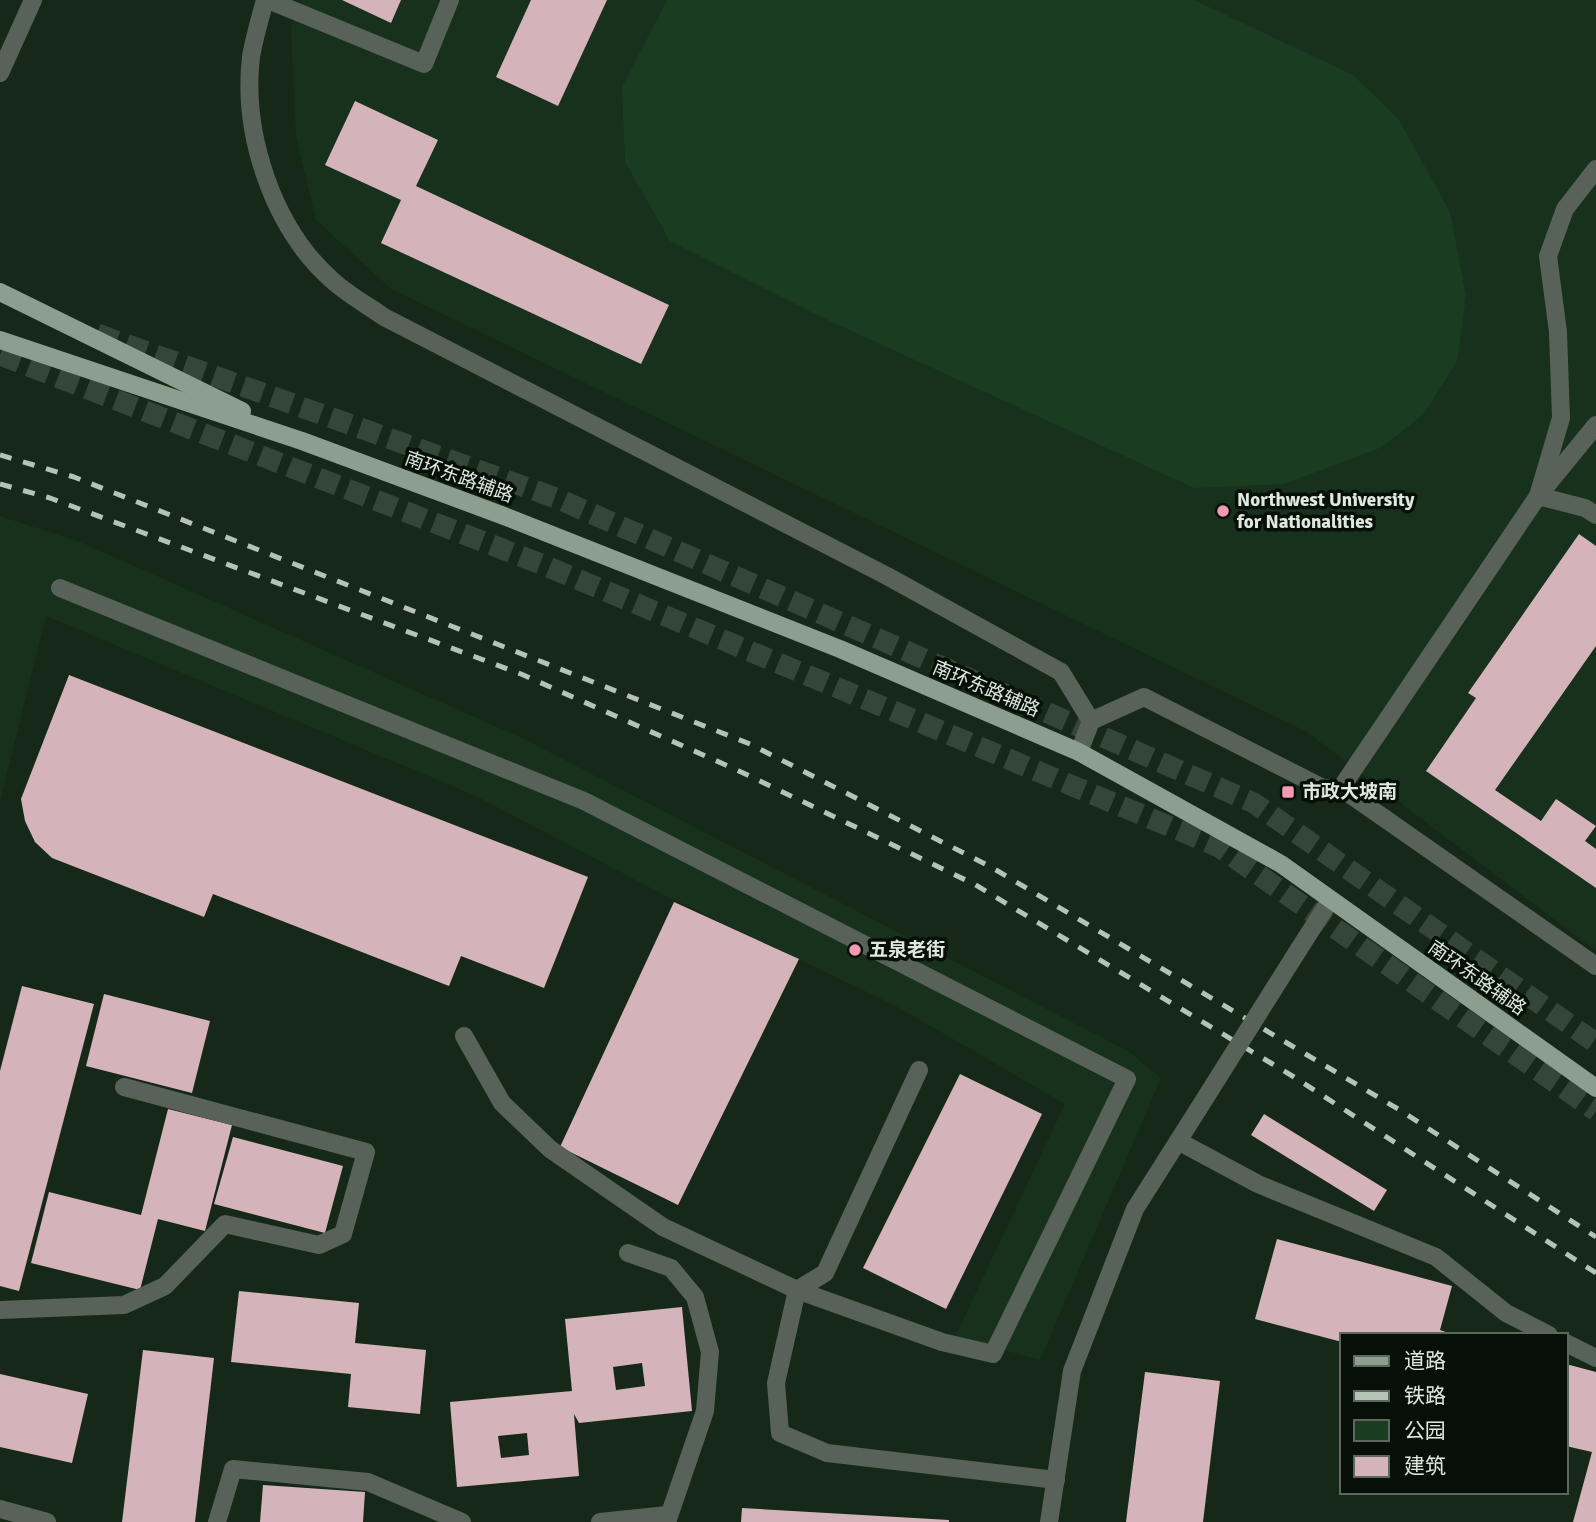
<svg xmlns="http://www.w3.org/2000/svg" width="1596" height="1522" font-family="Signika,'Noto Sans SC',sans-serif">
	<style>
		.built { fill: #17311c }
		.green { fill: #1a3d21 }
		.building { fill: #d5b3bb; fill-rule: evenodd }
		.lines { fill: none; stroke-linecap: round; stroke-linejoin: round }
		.highway-tunnel { stroke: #344637; stroke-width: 21; stroke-dasharray: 21 10; stroke-linecap: butt }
		.minor { stroke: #586259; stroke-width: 18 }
		.major { stroke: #8c9f8e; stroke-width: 18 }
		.rail { stroke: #b5c2b6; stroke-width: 5; stroke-dasharray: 12 12; stroke-linecap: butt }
		.minor-bridge { stroke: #586259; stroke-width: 18 }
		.poi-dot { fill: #f19ab1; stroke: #071008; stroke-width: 2.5 }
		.labels { text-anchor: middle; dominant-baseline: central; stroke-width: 7; stroke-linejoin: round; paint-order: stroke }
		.street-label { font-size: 19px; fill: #dde9de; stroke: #071008 }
		.poi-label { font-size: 19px; font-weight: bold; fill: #dde9de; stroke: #071008; text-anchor: start }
	</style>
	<rect width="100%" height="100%" fill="#162919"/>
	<g class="built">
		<path d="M303 0H1596V951L1307 732 391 289 316 220 296 137 291 27Z"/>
		<path d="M0 516 80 542 522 738 1128 1051 1161 1078 1040 1360 955 1337 1065 1104 894 1005 664 895 476 796 46 616 0 802Z"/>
	</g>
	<path class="green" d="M667 0H1194L1353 75 1399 120 1450 212 1466 296 1457 361 1424 414 1382 447 1284 484 1194 488 817 315 670 241 625 162 622 87Z"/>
	<g class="building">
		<path d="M342 0H401L391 23Z"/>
		<path d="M531 0H607L558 106 496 77Z"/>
		<path d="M355 101 438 140 416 186 669 305 641 364 381 243 401 200 325 165Z"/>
		<path d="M1579 534 1596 546V646L1495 790 1541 821 1556 799 1596 826 1585 841 1596 849V888L1426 771 1476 698 1468 693Z"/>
		<path d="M69 675 588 877 544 988 461 956 449 986 213 894 204 917 52 858 35 842 25 821 21 799Z"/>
		<path d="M674 902 799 959 678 1205 560 1147Z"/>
		<path d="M22 986 94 1004 19 1291 0 1286V1071Z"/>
		<path d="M104 994 210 1021 192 1093 86 1066Z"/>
		<path d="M960 1074 1042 1114 946 1309 863 1268Z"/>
		<path d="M168 1109 232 1125 205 1231 158 1219 140 1290 31 1263 49 1192 141 1215Z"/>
		<path d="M1264 1114 1387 1190 1374 1211 1251 1135Z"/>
		<path d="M233 1137 343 1166 325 1233 214 1204Z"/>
		<path d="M1277 1239 1452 1286 1440 1330 1454 1335H1342V1342L1255 1319Z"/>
		<path d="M239 1291 359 1303 355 1343 426 1350 420 1414 348 1407 351 1374 231 1362Z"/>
		<path d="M682 1307 692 1411 579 1423 574 1414 579 1476 457 1487 450 1402 572 1391 565 1319ZM642 1363 645 1386 616 1390 613 1367ZM527 1433 529 1455 501 1458 498 1436Z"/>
		<path d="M143 1350 214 1358 195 1522H122Z"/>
		<path d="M1566 1364 1596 1372V1522H1573L1592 1452 1566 1446Z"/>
		<path d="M1145 1372 1220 1381 1203 1522H1126Z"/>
		<path d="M0 1374 88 1394 72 1463 0 1447Z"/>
		<path d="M263 1485 365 1492 363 1522H260Z"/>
		<path d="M742 1508 949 1520V1522H741Z"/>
	</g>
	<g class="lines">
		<g class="highway-tunnel">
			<path d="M97 334 556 498 1254 803 1596 1043"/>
			<path d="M0 355 541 564 1219 847 1596 1111"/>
		</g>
		<g class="minor">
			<path d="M265 0C260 19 254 38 251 57 242 134 273 228 332 280 347 294 367 305 384 317L887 576 1061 672 1091 721 1079 752"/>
			<path d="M268 0 424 64 450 0"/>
			<path d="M0 73 33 0"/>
			<path d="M1596 425 1538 496 1585 508 1596 515"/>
			<path d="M60 588 584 801 1127 1079 993 1354 942 1342 797 1290 663 1227 550 1149 502 1103 464 1036"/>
			<path d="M1091 721 1144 697 1323 788H1341L1538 496 1561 418 1558 332 1548 256 1565 209 1596 169"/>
			<path d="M1341 788 1596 966"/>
			<path d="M1299 949 1329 902"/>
			<path d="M919 1070 825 1273 797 1290 776 1383 780 1433 827 1453 1056 1480"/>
			<path d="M1178 1141 1258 1184 1436 1257 1506 1313 1549 1335"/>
			<path d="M628 1253 671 1268 695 1297 710 1352 705 1411 667 1522"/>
			<path d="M0 1310 124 1305 165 1286 225 1224 319 1245 343 1234 366 1152 124 1087"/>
			<path d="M1566 1343 1596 1358"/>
			<path d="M0 1509 47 1522"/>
			<path d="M217 1522 233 1469 368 1482 462 1522"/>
			<path d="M600 1522 667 1515"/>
			<path d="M1049 1522 1072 1371 1135 1209 1199 1108"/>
		</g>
		<g class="major">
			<path d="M0 292 242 411"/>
			<path d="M0 340 302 441 504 516 840 649 1079 752 1281 864 1596 1088"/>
		</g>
		<g class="rail">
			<path d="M0 455 74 477 750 744 991 867 1398 1109 1596 1237"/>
			<path d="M0 484 50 498 521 674 737 770 974 884 1294 1077 1596 1273"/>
		</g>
		<path class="minor-bridge" d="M1199 1108 1299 949"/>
	</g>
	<g class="poi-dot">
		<circle cx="1223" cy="511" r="7"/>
		<rect x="1281" y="785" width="14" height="14" rx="3.5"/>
		<circle cx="855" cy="950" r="7"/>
	</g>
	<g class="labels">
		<g class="street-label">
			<text transform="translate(459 477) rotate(20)">南环东路辅路</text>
			<text transform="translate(986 689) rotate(23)">南环东路辅路</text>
			<text transform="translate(1477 978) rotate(35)">南环东路辅路</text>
		</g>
		<g class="poi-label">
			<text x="1237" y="500">Northwest University<tspan x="1237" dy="22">for Nationalities</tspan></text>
			<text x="1302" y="792">市政大坡南</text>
			<text x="869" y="950">五泉老街</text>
		</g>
	</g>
	<rect x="1340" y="1333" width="228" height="161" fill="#071008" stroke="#5d675e" stroke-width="2"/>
	<rect x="1354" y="1356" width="35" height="10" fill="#8c9f8e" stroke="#5d675e" stroke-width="2"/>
	<text x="1404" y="1368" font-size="21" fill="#dde9de">道路</text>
	<rect x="1354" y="1391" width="35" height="10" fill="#b5c2b6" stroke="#5d675e" stroke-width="2"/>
	<text x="1404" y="1403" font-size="21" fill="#dde9de">铁路</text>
	<rect x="1354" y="1420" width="35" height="21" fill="#1a3d21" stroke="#5d675e" stroke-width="2"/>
	<text x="1404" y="1438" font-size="21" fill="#dde9de">公园</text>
	<rect x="1354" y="1456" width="35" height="21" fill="#d5b3bb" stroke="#5d675e" stroke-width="2"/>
	<text x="1404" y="1473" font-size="21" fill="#dde9de">建筑</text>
</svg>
